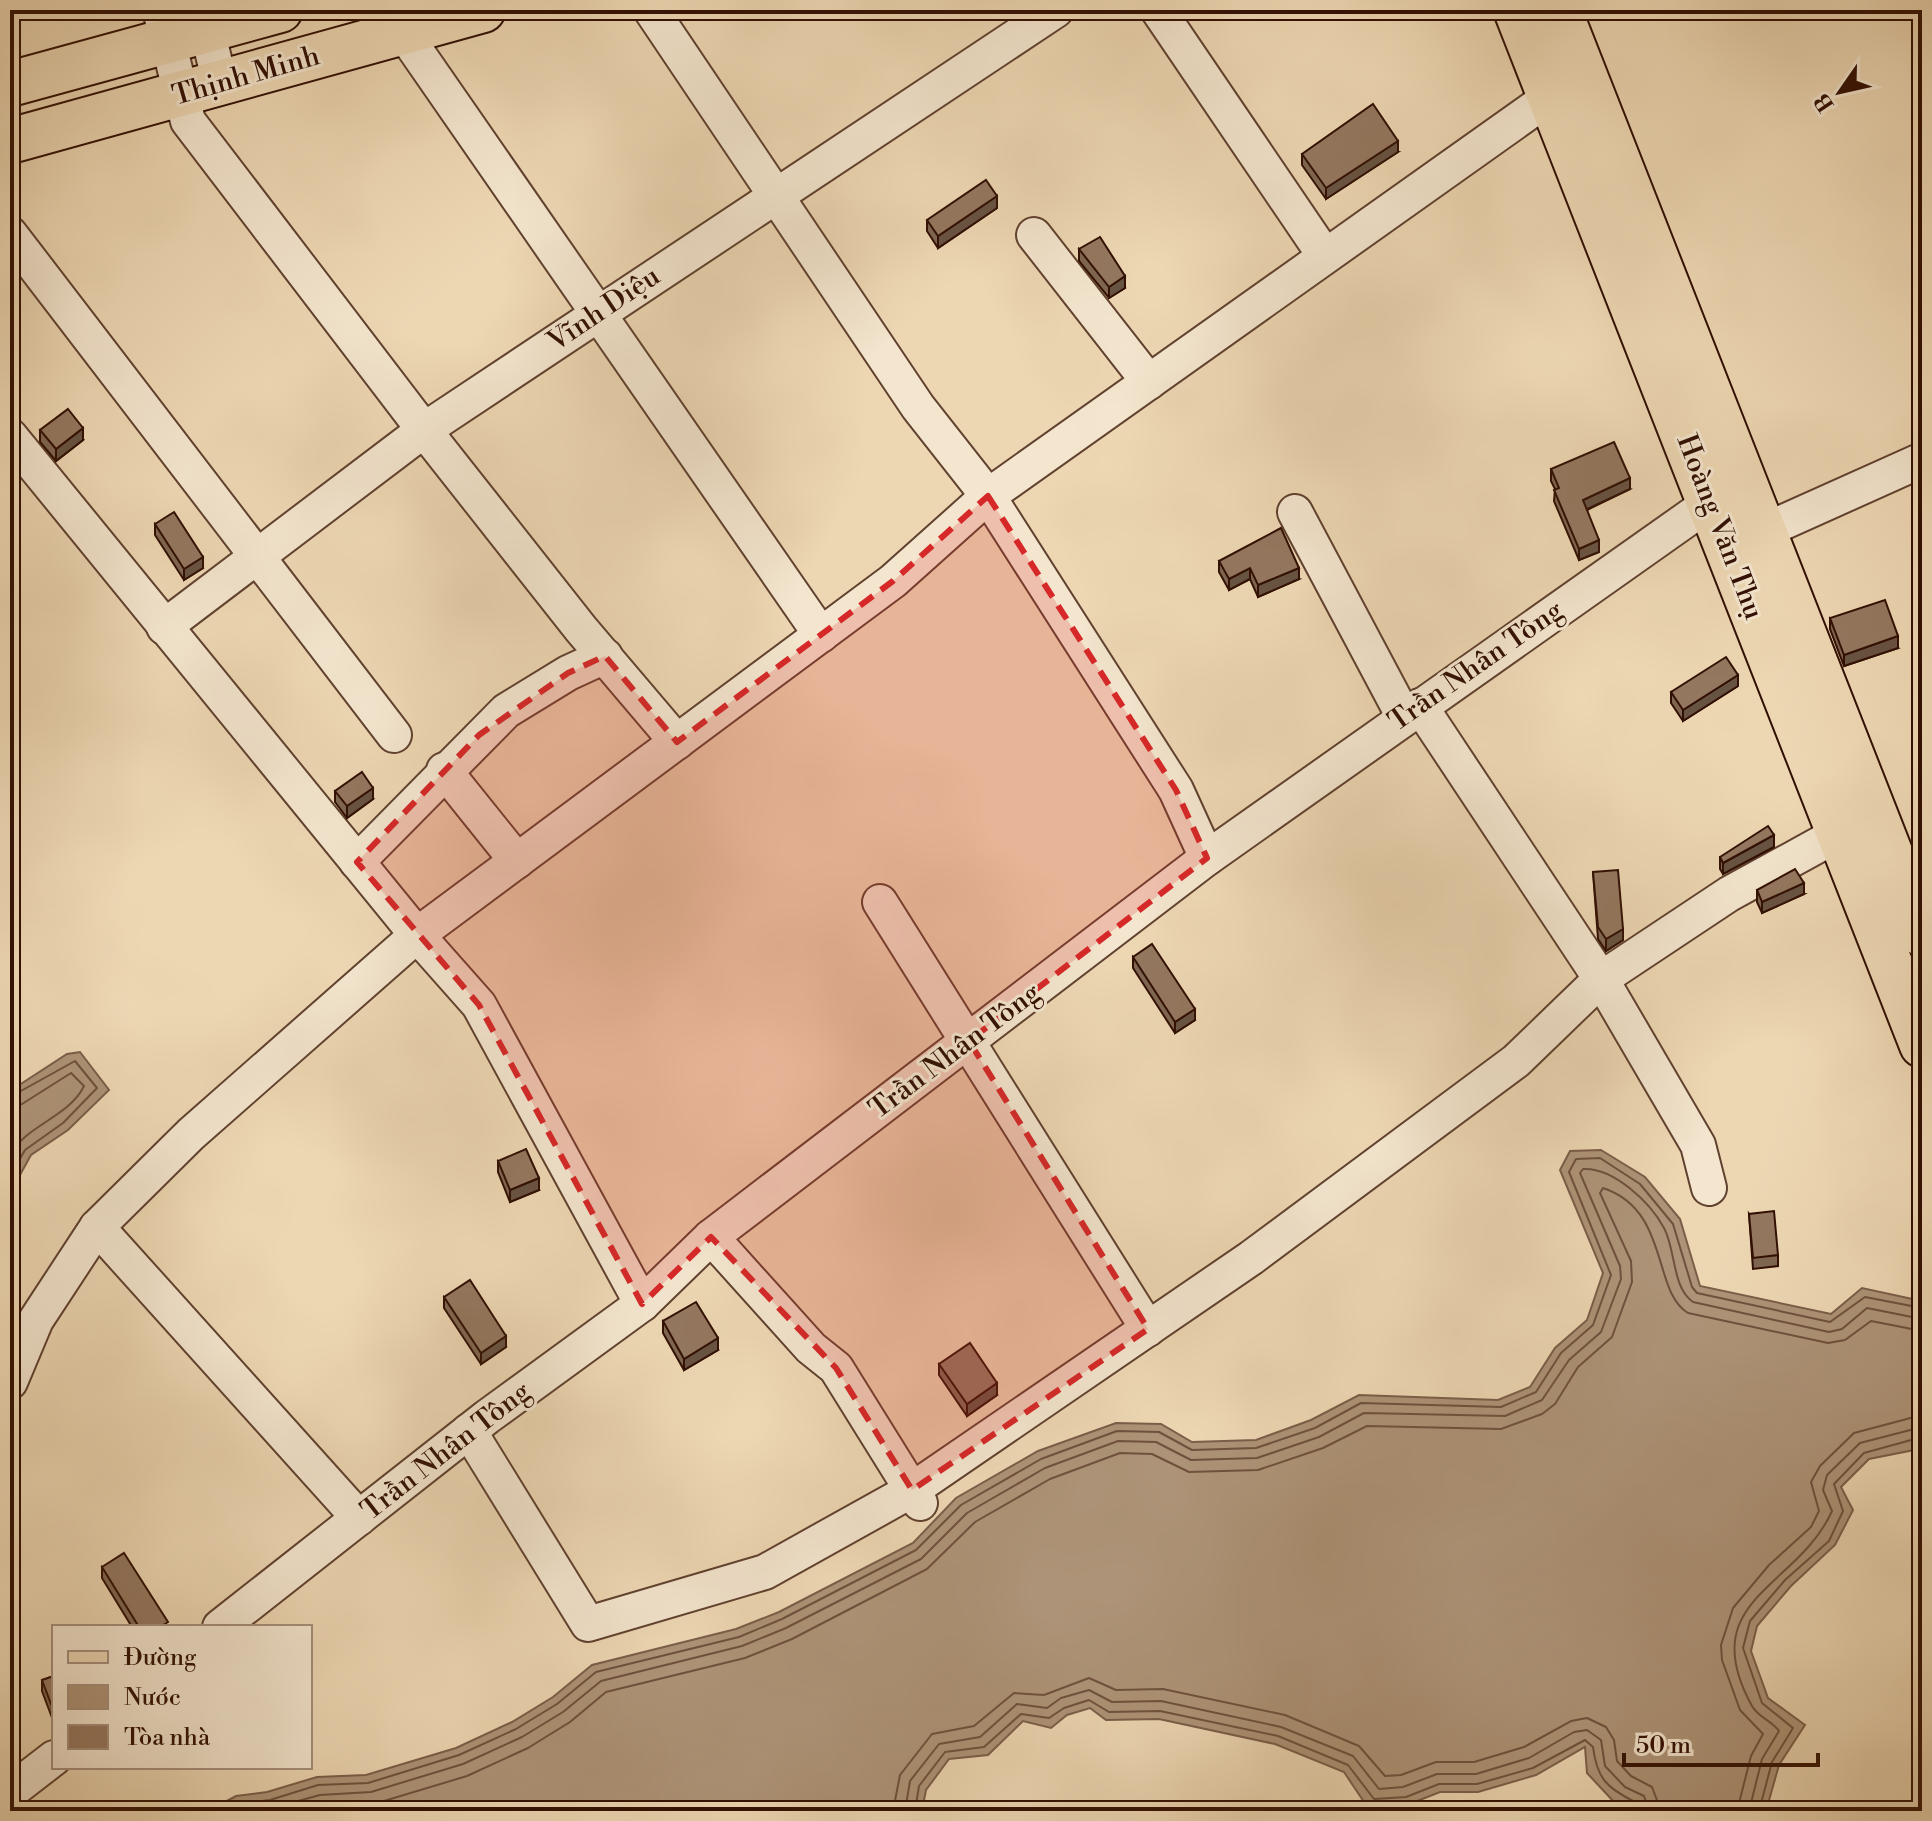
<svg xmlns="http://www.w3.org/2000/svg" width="1932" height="1821" font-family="'Libre Bodoni',serif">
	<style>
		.water { fill: #ad9377; stroke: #7b5e49; stroke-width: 2 }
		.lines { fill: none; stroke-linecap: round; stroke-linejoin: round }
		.shore { stroke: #6f513d; stroke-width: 2 }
		.minor-casing { stroke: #60412f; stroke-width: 38 }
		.major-casing { stroke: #310f03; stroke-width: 48 }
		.minor { stroke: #f3e5ce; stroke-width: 34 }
		.major { stroke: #edd7b3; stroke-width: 44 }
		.wall { fill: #7e6652; stroke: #310f03; stroke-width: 2 }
		.shaded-wall { fill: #675342; stroke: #310f03; stroke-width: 2 }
		.building { fill: #93775f; stroke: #310f03; stroke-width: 2 }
		.marked { fill: #d62828; fill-opacity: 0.2; stroke: #d62828; stroke-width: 6; stroke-dasharray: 16 10; stroke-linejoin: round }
		.labels { text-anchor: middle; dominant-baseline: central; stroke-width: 6; stroke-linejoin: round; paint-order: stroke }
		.street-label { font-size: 28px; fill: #310f03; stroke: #f3e5ce }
	</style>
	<rect width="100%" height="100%" fill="#edd7b3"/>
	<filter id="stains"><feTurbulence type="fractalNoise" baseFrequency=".0025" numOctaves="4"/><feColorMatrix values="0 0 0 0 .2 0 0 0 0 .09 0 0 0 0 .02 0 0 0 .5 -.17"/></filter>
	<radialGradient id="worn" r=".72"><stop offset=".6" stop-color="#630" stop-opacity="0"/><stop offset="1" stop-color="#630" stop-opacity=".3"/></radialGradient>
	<g class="water">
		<path d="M80 1052 109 1090 68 1130 31 1155 10 1193V1091L67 1054Z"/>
		<path d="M1601 1150 1645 1177 1680 1219 1700 1286 1831 1314 1862 1288 1922 1301V1443L1914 1450 1869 1459 1841 1487 1853 1510 1835 1545 1791 1586 1757 1626 1751 1651 1768 1698 1805 1725 1779 1765 1766 1811H1642L1615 1803 1587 1773 1585 1747 1536 1775 1478 1792H1440L1407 1805 1368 1808 1344 1772 1275 1744 1159 1719 1106 1720 1090 1708 1067 1715 1051 1728 1023 1721 988 1755 949 1759 926 1790 922 1811H208L236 1796 267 1792 317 1777 366 1775 456 1748 512 1722 553 1697 592 1665 736 1629 779 1612 913 1543 956 1498 1038 1451 1116 1423 1161 1424 1192 1442 1256 1440 1311 1420 1359 1395 1498 1400 1530 1387 1555 1348 1587 1320 1603 1273 1560 1170 1570 1151Z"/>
	</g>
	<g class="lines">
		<g class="shore">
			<path d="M10 1097 75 1061 97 1088 63 1123 25 1150 10 1176"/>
			<path d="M10 1107 22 1104 71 1073 84 1086C69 1117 26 1125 10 1155"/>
			<path d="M224 1811 238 1804 270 1800 318 1785 368 1783 459 1755 516 1729 557 1704 596 1672 739 1637 782 1619 916 1550 961 1505 1041 1459 1117 1431 1159 1432 1192 1450 1256 1448 1315 1428 1361 1403 1501 1407 1536 1392 1561 1353 1593 1325 1611 1275 1569 1172 1576 1159 1600 1158 1640 1184 1673 1224 1692 1287 1697 1293 1830 1322 1865 1297 1922 1308"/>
			<path d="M262 1811 320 1795 371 1792 463 1764 522 1737 563 1712 601 1681 742 1646 786 1628 921 1559 967 1513 1045 1468 1118 1441 1156 1442 1191 1460 1257 1458 1319 1437 1364 1413 1505 1416 1542 1400 1569 1360 1601 1332 1621 1279 1620 1266 1580 1173 1583 1169C1613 1167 1650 1202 1664 1228 1676 1250 1672 1288 1693 1302L1829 1332 1842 1329 1867 1308 1922 1319"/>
			<path d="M309 1811 374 1804 467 1776 528 1748 570 1722 606 1692 745 1658 792 1639 927 1569 975 1522 1050 1479 1120 1453 1152 1454 1189 1472 1258 1470 1323 1448 1367 1426 1501 1429 1542 1414 1555 1404 1578 1367 1612 1337 1632 1282 1631 1261 1600 1193 1603 1188C1670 1210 1652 1292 1688 1313L1828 1343 1845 1340 1871 1321 1922 1331"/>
			<path d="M893 1811 900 1775 932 1734 974 1726 1014 1693 1044 1695 1089 1678 1116 1690 1163 1689 1285 1715 1359 1746 1385 1776 1401 1775 1436 1762H1474L1524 1747 1571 1721 1587 1718 1606 1727 1614 1740 1617 1761 1631 1776 1652 1787 1661 1811"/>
			<path d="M905 1811 910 1781 939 1744 980 1737 1017 1704 1047 1708 1061 1698 1089 1690 1112 1702 1161 1701 1281 1727 1353 1756 1379 1789 1403 1787 1437 1774H1476L1529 1758 1574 1732 1587 1730 1601 1740 1605 1766 1625 1787 1644 1796 1649 1811"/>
			<path d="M915 1811 919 1786 945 1752 984 1747 1021 1714 1049 1718 1064 1708 1089 1700 1109 1712 1160 1711 1278 1736 1348 1765 1374 1799 1406 1797 1439 1784H1477L1533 1768 1585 1740 1593 1747C1597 1779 1607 1788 1635 1802L1639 1811"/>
			<path d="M1737 1811 1751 1756 1763 1734 1740 1710 1722 1660 1721 1645 1733 1608 1769 1565 1811 1527 1819 1511 1811 1482 1820 1466 1854 1433 1922 1415"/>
			<path d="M1749 1811 1762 1759 1779 1731C1772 1721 1758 1717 1752 1706 1693 1599 1798 1588 1832 1511L1823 1490 1827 1475 1860 1443 1922 1427"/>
			<path d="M1759 1811 1772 1762 1793 1728 1762 1703 1743 1648 1750 1621 1785 1580 1829 1541 1843 1511 1834 1484 1864 1453 1922 1437"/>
		</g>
		<defs>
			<g id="minor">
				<path d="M160 10 188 121 424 430 581 629 677 742"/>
				<path d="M202 10 220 83"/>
				<path d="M651 10 918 407 988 496 1176 790 1207 858"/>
				<path d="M1158 10 1325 256"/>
				<path d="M403 32 821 635"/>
				<path d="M10 234 394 735"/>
				<path d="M1034 235 1149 382"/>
				<path d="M10 436 417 935 479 1005 642 1304"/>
				<path d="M1295 512 1404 717"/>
				<path d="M1766 530 1922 460"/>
				<path d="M164 627 424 430 1056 10"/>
				<path d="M1420 706 1601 979 1698 1145 1709 1188"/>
				<path d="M444 770 517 861"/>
				<path d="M357 862 506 711 568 673 605 656"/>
				<path d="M880 902 1148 1329"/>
				<path d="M97 1227 359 1518"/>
				<path d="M711 1237 811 1348 836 1368 920 1503"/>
				<path d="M10 1382 36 1320 97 1227 191 1134 417 935 893 581 988 496 1550 97"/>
				<path d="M469 1431 588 1624 765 1572 912 1490 1251 1258 1516 1061 1601 979 1729 894 1840 833"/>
				<path d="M220 1627 487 1417 642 1304 711 1237 1207 858 1711 502"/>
				<path d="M10 1792 54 1758"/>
			</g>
			<g id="major">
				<path d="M1516 10 1922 1045"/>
				<path d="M1559 10 1922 934"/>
				<path d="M10 84 280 10"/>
				<path d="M10 141 483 10"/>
			</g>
		</defs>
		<use href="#minor" class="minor-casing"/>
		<use href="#major" class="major-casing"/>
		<use href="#minor" class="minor"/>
		<use href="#major" class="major"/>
	</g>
	<g class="wall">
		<path d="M1398 152 1326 199 1302 165V154Z"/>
		<path d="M997 208 938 248 927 231V220Z"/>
		<path d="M1079 249 1125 288 1109 298 1079 261Z"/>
		<path d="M40 430 83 440 56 461 40 442Z"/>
		<path d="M1551 469 1630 489 1587 510 1599 552 1579 560 1554 501 1555 489 1551 481Z"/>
		<path d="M155 524 203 568 184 580 155 535Z"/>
		<path d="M1219 561 1299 579 1258 597 1250 579 1229 590 1219 572Z"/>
		<path d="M1830 618 1898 648 1844 666 1830 629Z"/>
		<path d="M1738 686 1683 721 1671 703V692Z"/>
		<path d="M335 791 373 799 347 818 335 802Z"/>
		<path d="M1774 847 1723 874 1720 869V857Z"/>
		<path d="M1593 872 1623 940 1606 951 1598 939Z"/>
		<path d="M1757 890 1804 894 1762 913 1757 902Z"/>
		<path d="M1133 957 1195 1020 1175 1033 1133 968Z"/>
		<path d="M498 1161 539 1190 510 1202 498 1172Z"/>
		<path d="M1749 1214 1778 1255V1266L1753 1269Z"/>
		<path d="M444 1297 506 1347 481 1364 444 1308Z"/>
		<path d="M663 1321 718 1350 684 1370 663 1333Z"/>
		<path d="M939 1364 997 1395 967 1416 939 1375Z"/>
		<path d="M102 1567 168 1627H132L102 1578Z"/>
		<path d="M54 1676V1723L42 1691V1680Z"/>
	</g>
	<g class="shaded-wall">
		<path d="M1398 141V152L1326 199V188Z"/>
		<path d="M997 196V208L938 248V236Z"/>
		<path d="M1125 276V288L1109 298V287Z"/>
		<path d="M83 428V440L56 461V449Z"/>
		<path d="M1630 478V489L1583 511V500Z"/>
		<path d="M1599 540V552L1579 560V549Z"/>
		<path d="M203 557V568L184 580V569Z"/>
		<path d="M1250 568V579L1229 590V579Z"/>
		<path d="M1299 568V579L1258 597V585Z"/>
		<path d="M1898 636V648L1844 666V655Z"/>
		<path d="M1738 675V686L1683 721V710Z"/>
		<path d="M373 788V799L347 818V806Z"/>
		<path d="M1774 835V847L1723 874V863Z"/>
		<path d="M1804 883V894L1762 913V902Z"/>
		<path d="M1623 929V940L1606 951V939Z"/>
		<path d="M1195 1009V1020L1175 1033V1022Z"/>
		<path d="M539 1178V1190L510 1202V1190Z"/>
		<path d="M506 1336V1347L481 1364V1353Z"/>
		<path d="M718 1338V1350L684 1370V1359Z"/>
		<path d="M997 1383V1395L967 1416V1404Z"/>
		<path d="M18 1574V1586L10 1599V1587Z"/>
	</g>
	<g class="building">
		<path d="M1373 104 1398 141 1326 188 1302 154Z"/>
		<path d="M986 180 997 196 938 236 927 220Z"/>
		<path d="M1100 237 1125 276 1109 287 1079 249Z"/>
		<path d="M68 409 83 428 56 449 40 430Z"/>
		<path d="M1614 442 1630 478 1583 500 1599 540 1579 549 1554 490 1559 488 1551 469Z"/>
		<path d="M174 512 203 557 184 569 155 524Z"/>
		<path d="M1281 528 1299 568 1258 585 1250 568 1229 579 1219 561Z"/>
		<path d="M1885 600 1898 636 1844 655 1830 618Z"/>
		<path d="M1726 657 1738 675 1683 710 1671 692Z"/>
		<path d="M362 772 373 788 347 806 335 791Z"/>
		<path d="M1768 826 1774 835 1723 863 1720 857Z"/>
		<path d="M1795 869 1804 883 1762 902 1757 890Z"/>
		<path d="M1618 870 1623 929 1606 939 1598 927 1593 872Z"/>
		<path d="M1152 944 1195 1009 1175 1022 1133 957Z"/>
		<path d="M526 1149 539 1178 510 1190 498 1161Z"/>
		<path d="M1774 1211 1778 1255 1753 1258 1749 1214Z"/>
		<path d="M470 1280 506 1336 481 1353 444 1297Z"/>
		<path d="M696 1302 718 1338 684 1359 663 1321Z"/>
		<path d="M970 1343 997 1383 967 1404 939 1364Z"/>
		<path d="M124 1553 168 1622 160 1627H139L102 1567Z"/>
		<path d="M10 1569 18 1574 10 1587Z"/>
		<path d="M54 1676V1712L42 1680Z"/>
	</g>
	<path class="marked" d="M988 496 1176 790 1207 858 969 1041 1148 1329 912 1490 836 1368 711 1237 642 1304 479 1005 357 862 479 735 568 673 605 656 677 742 893 581Z"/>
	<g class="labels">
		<g class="street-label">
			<text transform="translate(246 76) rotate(-16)">Thịnh Minh</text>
			<text transform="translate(604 309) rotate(-34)">Vĩnh Diệu</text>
			<text transform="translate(1720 527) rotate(69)">Hoàng Văn Thụ</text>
			<text transform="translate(1476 666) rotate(-35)">Trần Nhân Tông</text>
			<text transform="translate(955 1051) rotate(-37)">Trần Nhân Tông</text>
			<text transform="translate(446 1451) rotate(-38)">Trần Nhân Tông</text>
		</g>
	</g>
	<rect width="1932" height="1821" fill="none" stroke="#edd7b3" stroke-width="40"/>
	<rect x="12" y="12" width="1908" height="1797" fill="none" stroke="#310f03" stroke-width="4"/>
	<rect x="20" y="20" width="1892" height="1781" fill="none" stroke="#310f03" stroke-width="2"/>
	<rect x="52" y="1625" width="260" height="144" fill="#f3e5ce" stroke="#a58f7d" stroke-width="2"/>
	<rect x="68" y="1651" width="40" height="12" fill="#edd7b3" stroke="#a58f7d" stroke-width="2"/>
	<text x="124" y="1665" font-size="24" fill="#310f03">Đường</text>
	<rect x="68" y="1685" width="40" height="24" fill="#ad9377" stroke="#a58f7d" stroke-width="2"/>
	<text x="124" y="1705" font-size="24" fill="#310f03">Nước</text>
	<rect x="68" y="1725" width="40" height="24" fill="#93775f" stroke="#a58f7d" stroke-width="2"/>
	<text x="124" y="1745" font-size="24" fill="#310f03">Tòa nhà</text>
	<g transform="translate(1840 92) rotate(236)" stroke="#f3e5ce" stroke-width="6" paint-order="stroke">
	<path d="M0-6L14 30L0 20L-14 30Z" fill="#310f03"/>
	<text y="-12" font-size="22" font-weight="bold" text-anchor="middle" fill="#310f03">B</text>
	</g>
	<path d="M1624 1753v12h194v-12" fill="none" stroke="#310f03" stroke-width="4"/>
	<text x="1636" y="1753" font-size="24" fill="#310f03" stroke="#f3e5ce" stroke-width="6" paint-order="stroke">50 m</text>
	<rect width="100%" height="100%" filter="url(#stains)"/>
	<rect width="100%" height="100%" fill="url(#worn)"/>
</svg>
